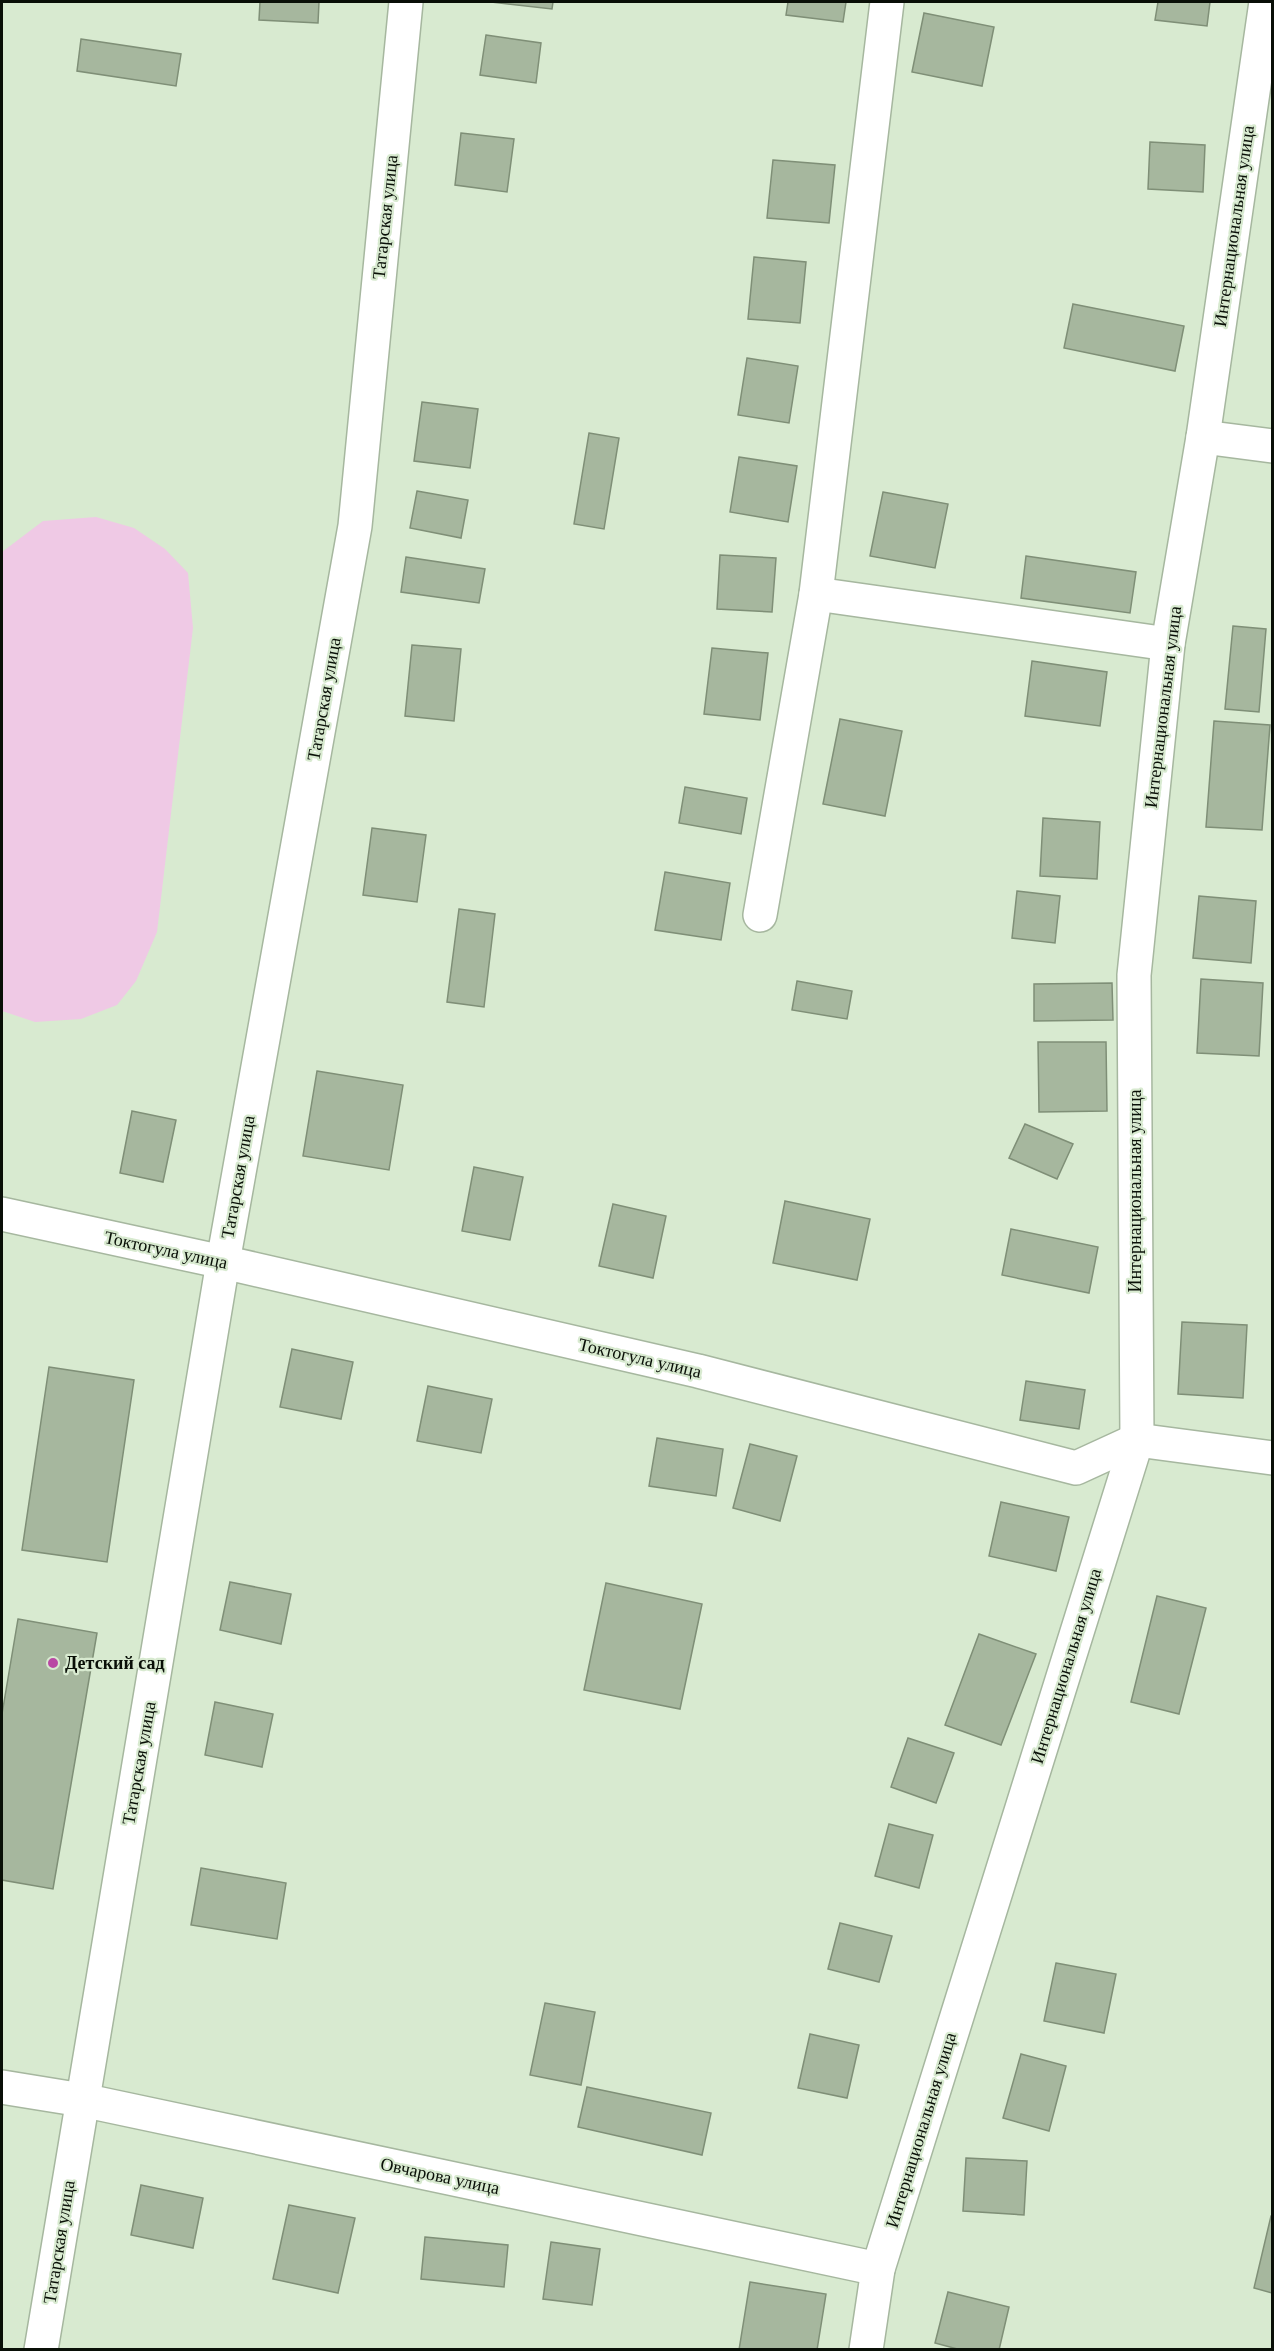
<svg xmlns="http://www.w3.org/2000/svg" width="1274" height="2351" font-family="'Times New Roman',serif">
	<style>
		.green { fill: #efc9e5 }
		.building { fill: #a6b79e; stroke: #7f8f77; stroke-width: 1.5 }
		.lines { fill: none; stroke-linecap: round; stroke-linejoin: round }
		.minor-casing { stroke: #a6b79f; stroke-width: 36 }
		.minor { stroke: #fff; stroke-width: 33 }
		.poi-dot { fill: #b948a4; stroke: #d8ead0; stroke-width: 2 }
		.labels { text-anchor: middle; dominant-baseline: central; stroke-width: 4.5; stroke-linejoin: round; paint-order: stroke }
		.street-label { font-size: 18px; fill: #090f07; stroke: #d8ead0 }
		.poi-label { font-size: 18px; font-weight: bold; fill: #090f07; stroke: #d8ead0; text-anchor: start }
	</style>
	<rect width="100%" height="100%" fill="#d8ead0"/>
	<path class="green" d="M96 517 134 528 165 549 188 573 193 628 157 932 136 981 117 1005 81 1019 35 1022 2 1011V552L43 521Z"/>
	<g class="building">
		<path d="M260 2H319L318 23 259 20Z"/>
		<path d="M491 2H553L552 9Z"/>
		<path d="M788 2H846L843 22 786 15Z"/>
		<path d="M1158 2H1210L1207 26 1155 20Z"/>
		<path d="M924 13 994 27 982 86 912 72Z"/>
		<path d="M486 35 541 43 536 83 480 75Z"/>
		<path d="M81 39 181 54 176 86 77 71Z"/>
		<path d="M461 133 514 139 507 192 455 185Z"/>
		<path d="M1150 142 1205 145 1203 192 1148 189Z"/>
		<path d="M773 160 835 165 829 223 767 218Z"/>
		<path d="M754 257 806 262 800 323 748 319Z"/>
		<path d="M1073 304 1184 326 1175 371 1064 348Z"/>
		<path d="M747 358 798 366 789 423 738 415Z"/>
		<path d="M422 402 478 409 470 468 414 461Z"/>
		<path d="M589 433 619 438 604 529 574 524Z"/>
		<path d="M739 457 797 466 788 522 730 512Z"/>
		<path d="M417 491 468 500 461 538 410 528Z"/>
		<path d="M883 492 948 504 935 568 870 556Z"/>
		<path d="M720 555 776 558 772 612 717 609Z"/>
		<path d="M1026 556 1136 572 1130 613 1021 598Z"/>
		<path d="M406 557 485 569 479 603 401 592Z"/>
		<path d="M1233 626 1266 629 1259 712 1225 709Z"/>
		<path d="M412 645 461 649 454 721 405 716Z"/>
		<path d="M712 648 768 653 760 720 704 714Z"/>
		<path d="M1032 661 1107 672 1100 726 1025 716Z"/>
		<path d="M840 719 902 731 885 816 823 804Z"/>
		<path d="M1214 721 1270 725 1262 830 1206 827Z"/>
		<path d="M685 787 747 798 741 834 679 823Z"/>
		<path d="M1043 818 1100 822 1097 879 1040 876Z"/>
		<path d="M372 828 426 835 417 902 363 895Z"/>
		<path d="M665 872 730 883 721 940 655 930Z"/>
		<path d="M1017 891 1060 896 1055 943 1012 938Z"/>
		<path d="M1199 896 1256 901 1251 963 1193 958Z"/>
		<path d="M459 909 495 914 484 1007 447 1002Z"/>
		<path d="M1201 979 1263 983 1259 1056 1197 1053Z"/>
		<path d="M797 981 852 991 847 1019 792 1010Z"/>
		<path d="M1112 983 1113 1020 1034 1021V984Z"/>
		<path d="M1038 1042H1106L1107 1111 1039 1112Z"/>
		<path d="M317 1071 403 1085 389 1170 303 1156Z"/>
		<path d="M132 1111 176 1120 163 1182 120 1173Z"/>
		<path d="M1025 1124 1073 1144 1057 1179 1009 1158Z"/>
		<path d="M474 1167 523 1177 510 1240 462 1231Z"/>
		<path d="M785 1201 870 1219 857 1280 773 1263Z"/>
		<path d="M613 1204 666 1216 653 1278 599 1266Z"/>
		<path d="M1011 1229 1098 1247 1089 1293 1002 1275Z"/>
		<path d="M1182 1322 1247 1325 1243 1398 1178 1394Z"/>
		<path d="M292 1349 353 1362 341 1419 280 1407Z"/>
		<path d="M49 1367 134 1380 107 1562 22 1550Z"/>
		<path d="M1026 1381 1085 1390 1079 1429 1020 1420Z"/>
		<path d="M428 1386 492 1399 481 1453 417 1441Z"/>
		<path d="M657 1438 723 1449 716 1496 649 1486Z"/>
		<path d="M750 1444 797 1456 780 1521 733 1508Z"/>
		<path d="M1001 1502 1069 1517 1056 1571 989 1556Z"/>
		<path d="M230 1582 291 1594 281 1644 220 1630Z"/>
		<path d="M606 1583 702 1604 680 1709 584 1690Z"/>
		<path d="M1157 1596 1206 1608 1179 1714 1131 1702Z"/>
		<path d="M18 1619 97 1633 53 1889 2 1880V1714Z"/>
		<path d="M979 1634 1036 1654 1001 1745 945 1725Z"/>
		<path d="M215 1702 273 1714 262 1767 205 1755Z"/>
		<path d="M908 1738 954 1753 936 1803 891 1787Z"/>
		<path d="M889 1824 933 1835 919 1888 875 1876Z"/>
		<path d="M201 1868 286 1883 277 1939 191 1925Z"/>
		<path d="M840 1923 892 1936 879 1982 828 1969Z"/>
		<path d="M1056 1963 1116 1974 1104 2033 1044 2021Z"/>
		<path d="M545 2003 595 2012 581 2085 530 2075Z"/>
		<path d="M810 2034 859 2045 847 2098 798 2088Z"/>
		<path d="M1021 2054 1066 2066 1049 2131 1003 2118Z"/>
		<path d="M587 2087 711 2113 702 2155 578 2127Z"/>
		<path d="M966 2158 1027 2161 1024 2215 963 2211Z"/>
		<path d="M141 2185 203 2198 193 2248 131 2235Z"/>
		<path d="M289 2205 355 2218 338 2293 273 2279Z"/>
		<path d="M1271 2216H1272V2293L1254 2288Z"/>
		<path d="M425 2237 508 2245 504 2287 421 2279Z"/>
		<path d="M551 2242 600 2249 592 2305 543 2299Z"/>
		<path d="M750 2282 826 2294 817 2350H739Z"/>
		<path d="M948 2292 1009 2307 999 2350H961L935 2343Z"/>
	</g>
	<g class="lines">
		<defs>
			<g id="minor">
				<path d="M1203 437 1272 446"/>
				<path d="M816 594 1168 644"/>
				<path d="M760 915 816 594 887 2"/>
				<path d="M2 1214 223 1262 698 1371 1076 1468 1137 1440 1272 1458"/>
				<path d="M2 2087 82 2100 878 2269"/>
				<path d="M41 2350 223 1262 355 526 406 2"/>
				<path d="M866 2350 878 2269 1137 1440 1134 975 1168 644 1203 437 1266 2"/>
			</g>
		</defs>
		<use href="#minor" class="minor-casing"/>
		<use href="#minor" class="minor"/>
	</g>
	<circle class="poi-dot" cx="53" cy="1663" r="6"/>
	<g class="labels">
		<g class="street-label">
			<text transform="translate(385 217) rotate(-84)">Татарская улица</text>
			<text transform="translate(1234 226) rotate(-82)">Интернациональная улица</text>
			<text transform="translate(324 699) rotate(-80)">Татарская улица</text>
			<text transform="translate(1163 707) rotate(-83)">Интернациональная улица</text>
			<text transform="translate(238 1177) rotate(-80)">Татарская улица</text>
			<text transform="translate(1135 1191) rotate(-90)">Интернациональная улица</text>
			<text transform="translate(166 1250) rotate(12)">Токтогула улица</text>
			<text transform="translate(640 1358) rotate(13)">Токтогула улица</text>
			<text transform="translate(1066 1666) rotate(-73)">Интернациональная улица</text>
			<text transform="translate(139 1763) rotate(-80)">Татарская улица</text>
			<text transform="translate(921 2130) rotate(-73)">Интернациональная улица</text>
			<text transform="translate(440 2176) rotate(12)">Овчарова улица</text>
			<text transform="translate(59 2242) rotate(-81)">Татарская улица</text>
		</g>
		<g class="poi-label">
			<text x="65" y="1663">Детский сад</text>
		</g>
	</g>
	<rect width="1274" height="2351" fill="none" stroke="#090f07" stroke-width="6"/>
</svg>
